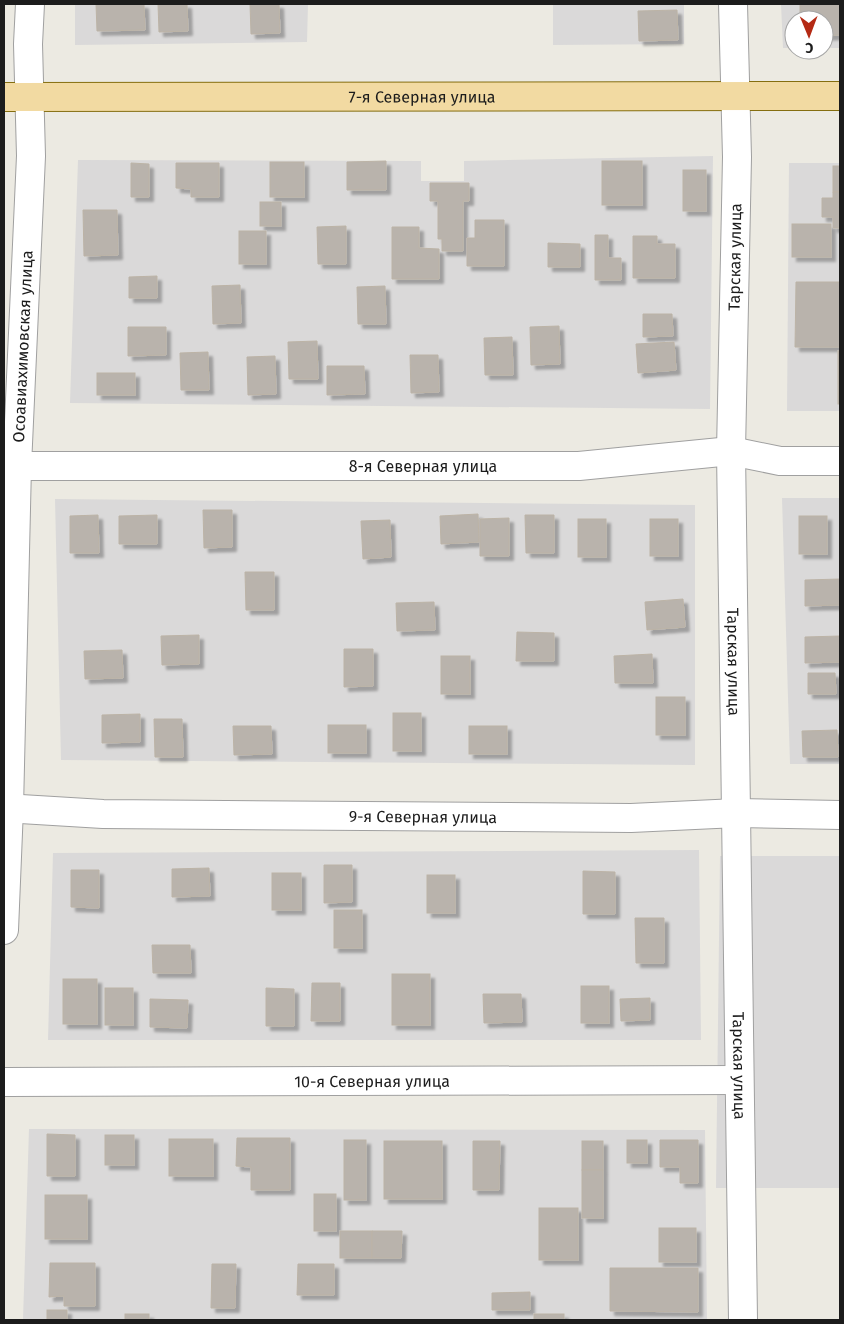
<svg xmlns="http://www.w3.org/2000/svg" width="844" height="1324" font-family="'Fira Sans',sans-serif">
	<style>
		.residential { fill: #dad9d9 }
		.building { fill: #b9b3ac; stroke: #bcb3a6; filter: url(#shadow) }
		.lines { fill: none; stroke-linecap: round; stroke-linejoin: round }
		.minor-casing { stroke: #a0a0a0; stroke-width: 30 }
		.major-casing { stroke: #856e0f; stroke-width: 30 }
		.minor { stroke: #fff; stroke-width: 28 }
		.major { stroke: #f2daa2; stroke-width: 28 }
		.labels { text-anchor: middle; dominant-baseline: central; stroke-width: 4.5; stroke-linejoin: round; paint-order: stroke }
		.street-label { font-size: 16px; fill: #1c1c1c; stroke: #fff }
	</style>
	<defs>
		<filter id="shadow"><feDropShadow dx="4.5" dy="4.5" stdDeviation="1" flood-color="#0004"/></filter>
	</defs>
	<rect width="100%" height="100%" fill="#eceae2"/>
	<g class="residential">
		<path d="M75 4H308L307 42 75 45Z"/>
		<path d="M553 4H684V44L553 45Z"/>
		<path d="M781 4H840V48H824V20H794V48H783Z"/>
		<path d="M713 156 710 409 70 403 78 160 421 161V181H464V161Z"/>
		<path d="M789 163H840V411H787Z"/>
		<path d="M782 498H840V764H790Z"/>
		<path d="M55 499 695 505V765L61 760Z"/>
		<path d="M699 850 701 1040H48L53 853Z"/>
		<path d="M720 856H840V1188H716Z"/>
		<path d="M29 1129 705 1130 707 1320H23Z"/>
	</g>
	<g class="building">
		<path d="M96 4H144L145 30 97 31Z"/>
		<path d="M158 4H187L188 31 159 32Z"/>
		<path d="M250 4H279L280 33 251 34Z"/>
		<path d="M800 4H840V35L824 36V20H800Z"/>
		<path d="M677 10 678 40 639 41 638 11Z"/>
		<path d="M386 161V190H347V162Z"/>
		<rect x="602" y="161" width="40" height="44"/>
		<rect x="270" y="162" width="34" height="35"/>
		<path d="M131 163 149 164V197H131Z"/>
		<path d="M176 163H219V197H191V189L176 188Z"/>
		<rect x="833" y="166" width="7" height="26"/>
		<rect x="683" y="170" width="23" height="41"/>
		<path d="M430 183H469V201H463V251H442V239H438V201H430Z"/>
		<path d="M833 192H840V228H833V217H822V198H833Z"/>
		<rect x="260" y="202" width="21" height="24"/>
		<path d="M83 210H117L118 255 84 256Z"/>
		<path d="M475 220H504V266H467V238H475Z"/>
		<rect x="792" y="224" width="39" height="33"/>
		<path d="M346 226V264H318L317 227Z"/>
		<path d="M392 227H419V248L439 249V279H392Z"/>
		<rect x="239" y="231" width="27" height="33"/>
		<path d="M595 235H608V258H621V280H595Z"/>
		<path d="M633 236H657V244H675V278H633Z"/>
		<path d="M548 243 580 244V267H548Z"/>
		<path d="M157 276V298H129V277Z"/>
		<path d="M796 282H840V347H795Z"/>
		<path d="M240 285 241 323 213 324 212 286Z"/>
		<path d="M385 286 386 324H358L357 287Z"/>
		<path d="M643 314H672L673 336 643 337Z"/>
		<path d="M559 326 560 364 531 365 530 327Z"/>
		<path d="M128 327H166V355L128 356Z"/>
		<path d="M512 337 513 375H485L484 338Z"/>
		<path d="M317 341 318 379H289L288 342Z"/>
		<path d="M674 342 676 370 638 373 636 344Z"/>
		<rect x="838" y="351" width="2" height="53"/>
		<path d="M208 352 209 390H181L180 353Z"/>
		<path d="M410 355H438L439 392 411 393Z"/>
		<path d="M275 356 276 394 248 395 247 357Z"/>
		<path d="M327 366H364L365 394 327 395Z"/>
		<rect x="97" y="373" width="38" height="22"/>
		<path d="M203 510H232V547L204 548Z"/>
		<path d="M478 514 479 542 441 544 440 516Z"/>
		<path d="M98 515 99 553H70V516Z"/>
		<path d="M157 515V544H119V516Z"/>
		<path d="M525 515H554V553H526Z"/>
		<rect x="799" y="516" width="28" height="38"/>
		<path d="M509 518V556H480V519Z"/>
		<rect x="578" y="519" width="28" height="38"/>
		<rect x="650" y="519" width="28" height="37"/>
		<path d="M390 520 391 557 363 559 361 521Z"/>
		<path d="M245 572H274V610H246Z"/>
		<path d="M840 579V605L805 606V580Z"/>
		<path d="M683 599 685 627 647 630 645 602Z"/>
		<path d="M434 602 435 630 397 631 396 603Z"/>
		<path d="M517 632 554 633V661H516Z"/>
		<path d="M199 635V664L162 665 161 636Z"/>
		<path d="M840 636V662L805 663V637Z"/>
		<path d="M344 649H373V686L344 687Z"/>
		<path d="M122 650 123 678 85 679 84 651Z"/>
		<path d="M652 654 653 683H615L614 656Z"/>
		<rect x="441" y="656" width="29" height="38"/>
		<path d="M808 673H835L836 694H808Z"/>
		<rect x="656" y="697" width="29" height="38"/>
		<rect x="393" y="713" width="28" height="38"/>
		<path d="M140 714V742L102 743V715Z"/>
		<path d="M154 719H182L183 757H155Z"/>
		<rect x="328" y="725" width="38" height="28"/>
		<path d="M233 726H271L272 754 234 755Z"/>
		<rect x="469" y="726" width="38" height="28"/>
		<path d="M837 730 838 757H803L802 731Z"/>
		<path d="M324 865H352V902L324 903Z"/>
		<path d="M209 868 210 896 172 897V869Z"/>
		<path d="M71 870H99V908L71 907Z"/>
		<path d="M583 871 615 872V914H583Z"/>
		<rect x="272" y="873" width="29" height="37"/>
		<rect x="427" y="875" width="28" height="38"/>
		<rect x="334" y="910" width="28" height="38"/>
		<path d="M635 918H664V963H636Z"/>
		<path d="M152 945H190L191 973H153Z"/>
		<rect x="392" y="974" width="38" height="51"/>
		<rect x="63" y="979" width="34" height="45"/>
		<path d="M312 983H340V1021H311Z"/>
		<rect x="581" y="986" width="28" height="37"/>
		<rect x="105" y="988" width="28" height="37"/>
		<path d="M266 988 294 989V1026H266Z"/>
		<path d="M483 994H521L522 1022 484 1023Z"/>
		<path d="M650 998V1020L621 1021 620 999Z"/>
		<path d="M150 999 188 1000 187 1028 150 1027Z"/>
		<path d="M47 1134 75 1135V1176H47Z"/>
		<rect x="105" y="1135" width="29" height="30"/>
		<path d="M237 1138H290V1190H251V1167L236 1166Z"/>
		<rect x="169" y="1139" width="44" height="37"/>
		<rect x="344" y="1140" width="22" height="60"/>
		<rect x="627" y="1140" width="20" height="23"/>
		<path d="M660 1140H698V1183H680V1167H660Z"/>
		<rect x="384" y="1141" width="58" height="58"/>
		<path d="M473 1141H500L499 1190H473Z"/>
		<rect x="582" y="1141" width="21" height="29"/>
		<rect x="582" y="1170" width="21" height="48"/>
		<rect x="314" y="1194" width="22" height="37"/>
		<rect x="45" y="1195" width="42" height="44"/>
		<rect x="539" y="1208" width="39" height="52"/>
		<rect x="659" y="1228" width="37" height="34"/>
		<rect x="340" y="1231" width="32" height="27"/>
		<path d="M372 1231H402L401 1258H372Z"/>
		<path d="M50 1263H95V1306H64V1296L49 1297Z"/>
		<path d="M212 1264H236L235 1308H211Z"/>
		<path d="M298 1264H334V1295H297Z"/>
		<path d="M610 1268H698V1312L610 1311Z"/>
		<path d="M530 1292V1310H492V1293Z"/>
		<rect x="47" y="1310" width="20" height="10"/>
		<rect x="125" y="1314" width="24" height="6"/>
		<rect x="534" y="1314" width="30" height="6"/>
	</g>
	<g class="lines">
		<defs>
			<g id="minor">
				<path id="s1" d="M733 4 737 157 731 451 743 1320"/>
				<path id="s2" d="M4 466H579L731 451 780 461H840"/>
				<path id="s3" d="M4 808 103 814 631 818 737 813 840 815"/>
				<path id="s4" d="M4 930 9 808 17 466 31 156 28 44 30 4"/>
				<path id="s5" d="M4 1082 738 1080"/>
			</g>
			<g id="major">
				<path id="s6" d="M4 97 840 96"/>
			</g>
		</defs>
		<use href="#minor" class="minor-casing"/>
		<use href="#major" class="major-casing"/>
		<use href="#minor" class="minor"/>
		<use href="#major" class="major"/>
	</g>
	<g class="labels">
		<g class="street-label">
			<text stroke="none"><textPath href="#s6" startOffset="418">7-я Северная улица</textPath></text>
			<text transform="translate(735 257) rotate(-89)">Тарская улица</text>
			<text stroke="none"><textPath href="#s4" startOffset="584">Осоавиахимовская улица</textPath></text>
			<text stroke="none"><textPath href="#s2" startOffset="419">8-я Северная улица</textPath></text>
			<text stroke="none"><textPath href="#s1" startOffset="658">Тарская улица</textPath></text>
			<text stroke="none"><textPath href="#s3" startOffset="419">9-я Северная улица</textPath></text>
			<text stroke="none"><textPath href="#s1" startOffset="1062">Тарская улица</textPath></text>
			<text stroke="none"><textPath href="#s5" startOffset="368">10-я Северная улица</textPath></text>
		</g>
	</g>
	<rect width="844" height="1324" fill="none" stroke="#1c1c1c" stroke-width="10"/>
	<g transform="translate(809 35) rotate(179)"><circle r="24" fill="#ffffff" stroke="#a4a4a4"/>
	<path d="M0-4L9 19L0 12L-9 19Z" fill="#b42a14"/>
	<text y="-8" font-size="14" font-weight="bold" text-anchor="middle" fill="#1c1c1c">С</text>
	</g>
</svg>
